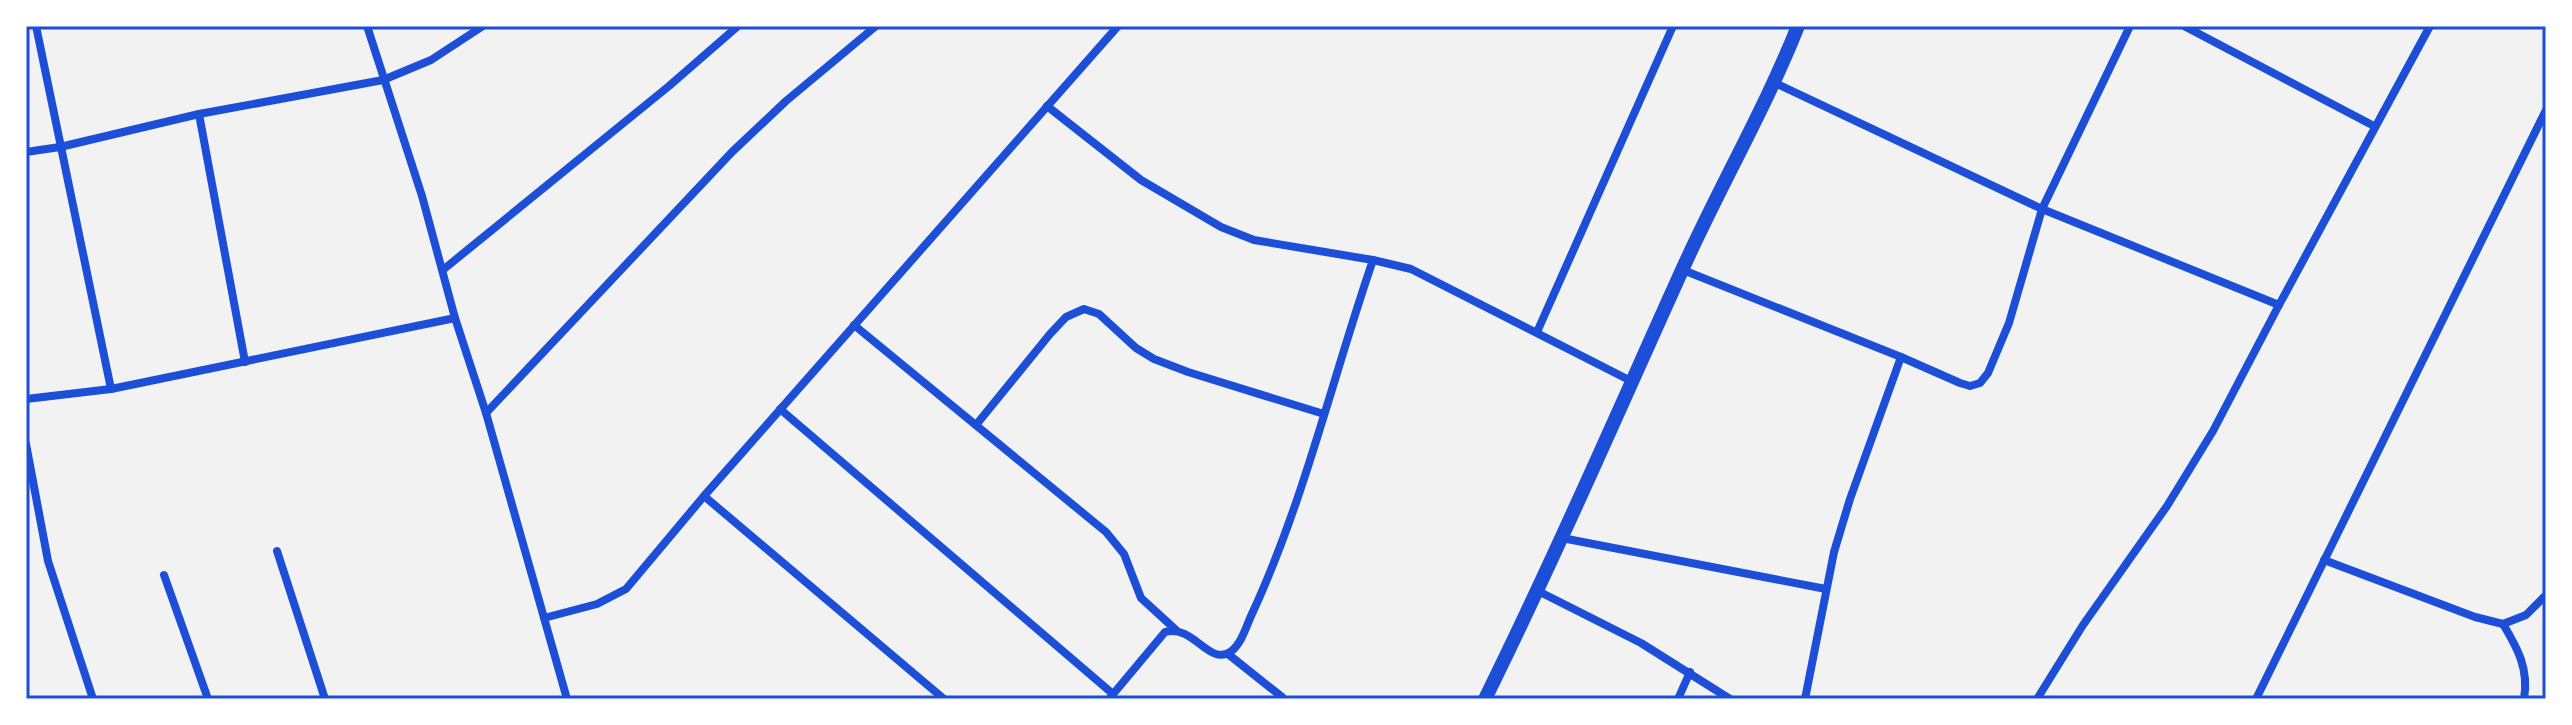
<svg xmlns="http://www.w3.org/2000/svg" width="2572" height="725" font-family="Montserrat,sans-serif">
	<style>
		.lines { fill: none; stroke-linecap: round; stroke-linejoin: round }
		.minor { stroke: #1d4ed8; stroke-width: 8 }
		.tertiary { stroke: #1d4ed8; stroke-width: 14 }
		.neatline { fill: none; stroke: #1d4ed8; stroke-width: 3 }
	</style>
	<rect width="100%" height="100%" fill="#f2f2f2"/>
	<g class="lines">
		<g class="minor">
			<path d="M36 26 111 389"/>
			<path d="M367 26 422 196 455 318 486 413 567 699"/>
			<path d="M2184 26 2374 126"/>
			<path d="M1775 83 2042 209 2279 305"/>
			<path d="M1047 106 1141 180 1221 227 1254 240 1373 260 1411 269 1633 382"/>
			<path d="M199 114 245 362"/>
			<path d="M26 152 60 147 199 114 383 80 431 60 483 26"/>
			<path d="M444 269 669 86 738 26"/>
			<path d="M1683 270 1901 357 1960 383 1970 386 1980 383 1988 373 2009 323 2042 209 2130 26"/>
			<path d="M854 325 1106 532 1124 554 1141 598 1176 630"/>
			<path d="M1537 332 1673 26"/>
			<path d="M26 399 111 389 455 318"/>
			<path d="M780 409 1113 694"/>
			<path d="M486 413 732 152 786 101 876 26"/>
			<path d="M976 425 1050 334 1066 317 1084 309 1099 314 1136 348 1154 359 1188 372 1324 414"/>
			<path d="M26 444 48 561 93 699"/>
			<path d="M704 496 944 699"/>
			<path d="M1562 538 1826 589"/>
			<path d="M277 551 325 699"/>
			<path d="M2324 560 2475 617 2503 624 2526 615 2546 595"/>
			<path d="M164 575 208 699"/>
			<path d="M1538 591 1641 643 1730 699"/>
			<path d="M544 618 597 604 626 589 704 496 1118 26"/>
			<path d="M2503 624C2518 649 2529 669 2524 699"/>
			<path d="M1228 654 1282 697 1280 699"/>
			<path d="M1109 699 1165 632C1193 624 1209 666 1230 652 1241 645 1246 627 1251 616 1304 502 1332 379 1373 260"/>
			<path d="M1678 699 1690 672"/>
			<path d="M1805 699 1834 552 1850 499 1901 357"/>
			<path d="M2037 699 2083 625 2167 506 2213 431 2279 305 2430 26"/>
			<path d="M2256 699 2546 110"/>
		</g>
		<path class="tertiary" d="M1485 699C1555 557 1618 412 1683 268 1720 186 1765 109 1798 26"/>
	</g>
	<rect width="2572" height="725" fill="none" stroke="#ffffff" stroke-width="56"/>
	<rect x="28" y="28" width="2516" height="669" class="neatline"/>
</svg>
